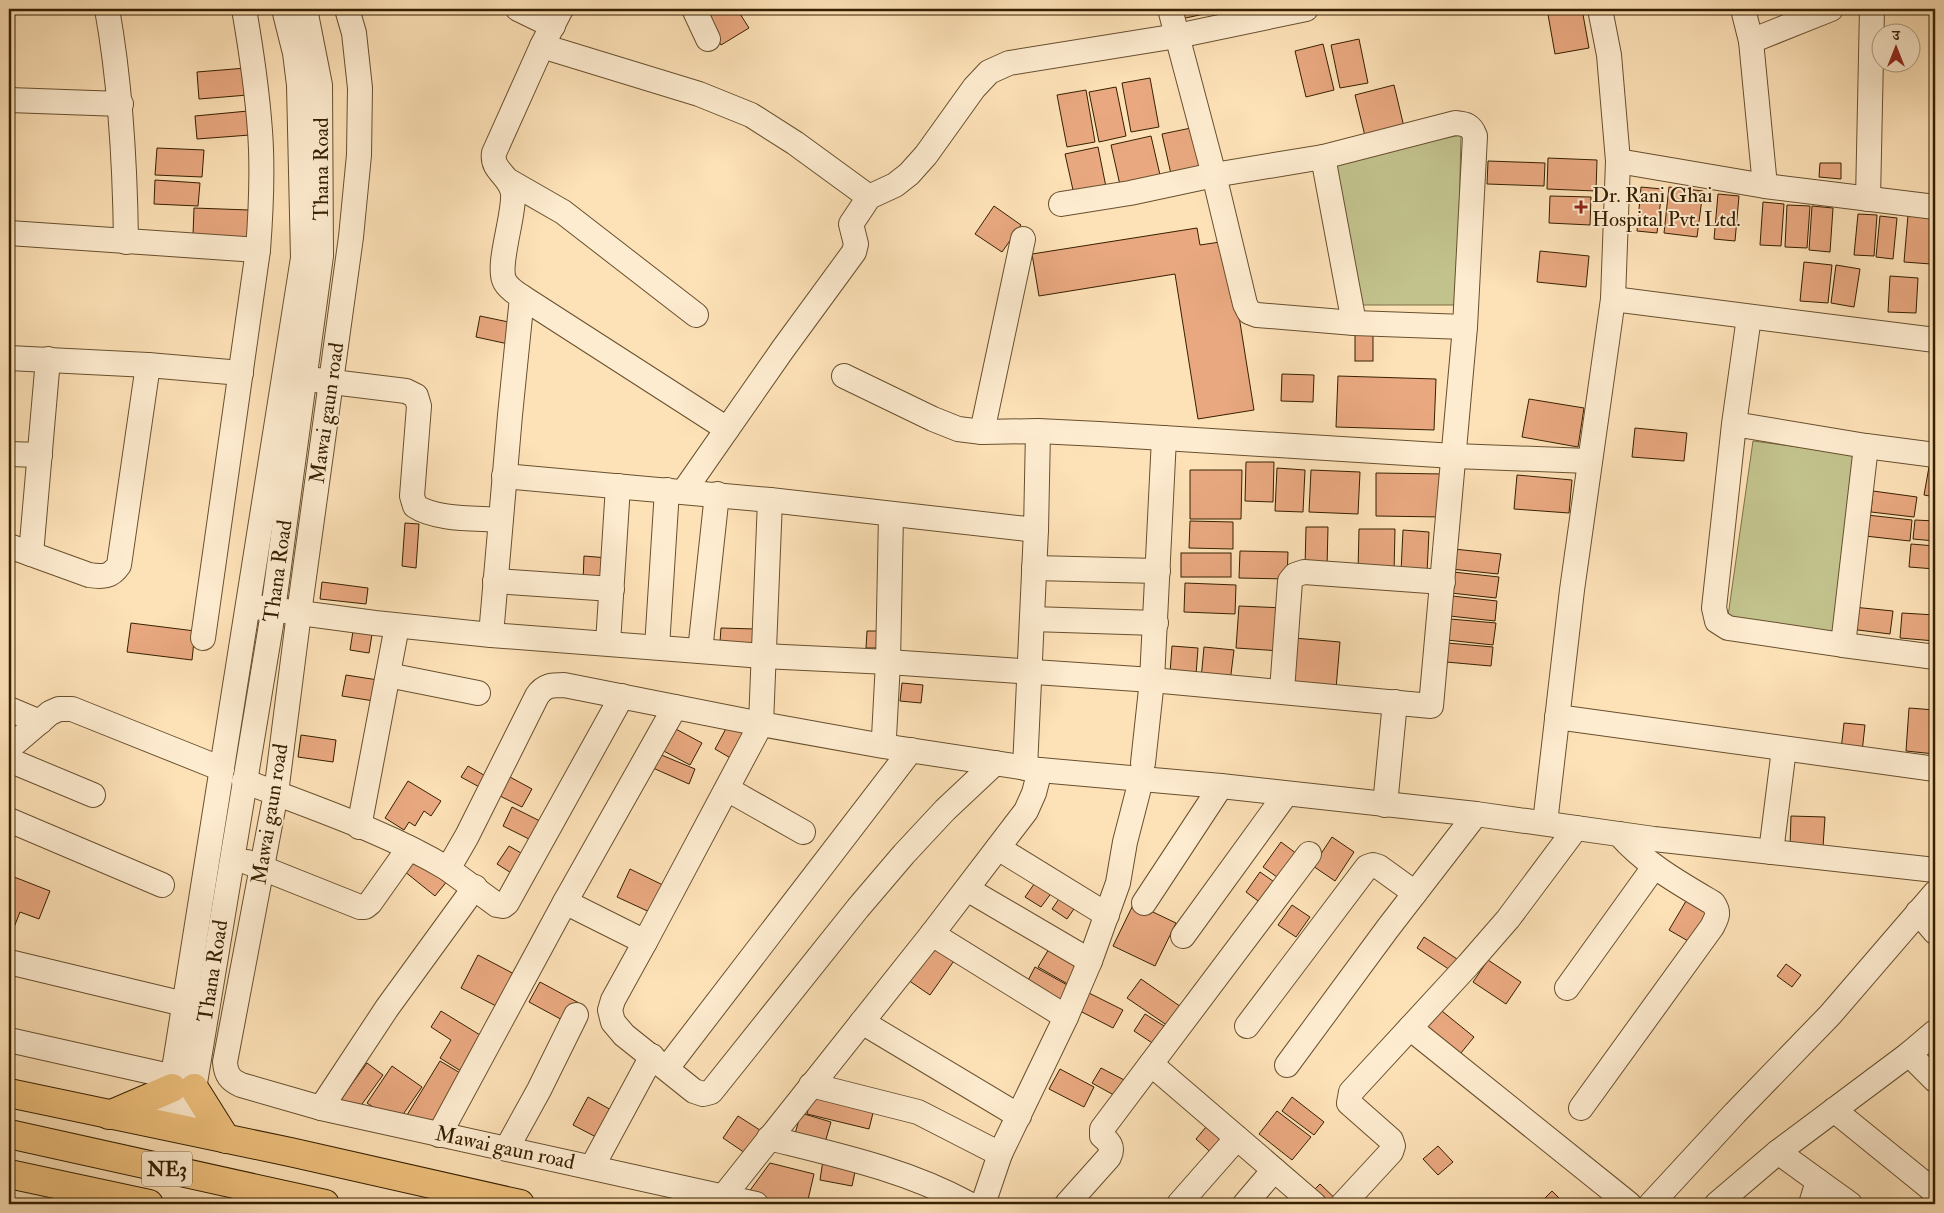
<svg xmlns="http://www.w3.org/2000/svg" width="1944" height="1213" font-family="'IM FELL Double Pica','Noto Serif Devanagari',serif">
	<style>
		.green { fill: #c2c28d; stroke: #7c7146 }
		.building { fill: #e9a880; stroke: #362000 }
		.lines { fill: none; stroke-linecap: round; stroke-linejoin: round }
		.minor-casing { stroke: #68502e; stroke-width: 26 }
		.highway-casing { stroke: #362000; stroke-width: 30 }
		.minor { stroke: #feecd0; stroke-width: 24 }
		.highway { stroke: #eec07c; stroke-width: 28 }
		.poi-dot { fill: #8f2418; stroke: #feecd0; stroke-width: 2 }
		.labels { text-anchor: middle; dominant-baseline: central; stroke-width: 4; stroke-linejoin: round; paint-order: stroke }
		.shield { fill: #feecd0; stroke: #725d3e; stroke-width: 1 }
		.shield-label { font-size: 20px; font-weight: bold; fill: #362000 }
		.street-label { font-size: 21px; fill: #362000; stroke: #feecd0 }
		.poi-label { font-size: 21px; fill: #362000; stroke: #feecd0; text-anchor: start }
	</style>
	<rect width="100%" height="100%" fill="#fde1b7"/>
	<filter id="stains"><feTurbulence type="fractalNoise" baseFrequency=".004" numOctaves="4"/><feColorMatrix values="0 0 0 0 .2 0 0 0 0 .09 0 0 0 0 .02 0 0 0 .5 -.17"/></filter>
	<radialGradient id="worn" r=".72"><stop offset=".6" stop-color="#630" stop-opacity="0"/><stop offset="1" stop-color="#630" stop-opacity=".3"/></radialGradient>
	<g class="green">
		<path d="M1461 135 1457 305H1357L1328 160Z"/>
		<path d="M1753 441 1859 455 1833 638 1727 623Z"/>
	</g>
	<g class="building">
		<path d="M718 9H737L749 28 721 45 704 17Z"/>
		<path d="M1179 9H1203L1204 14 1181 19Z"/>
		<path d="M1547 9H1582L1589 48 1555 54Z"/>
		<path d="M1359 39 1368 83 1340 88 1331 45Z"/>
		<path d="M1323 44 1334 90 1306 97 1295 51Z"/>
		<path d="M246 68 248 95 199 99 197 72Z"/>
		<path d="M1150 78 1159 127 1131 132 1122 83Z"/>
		<path d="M1394 85 1404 127 1365 136 1355 95Z"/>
		<path d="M1116 87 1126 136 1099 142 1089 92Z"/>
		<path d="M1086 90 1095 142 1067 147 1057 95Z"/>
		<path d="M248 111 250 135 197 139 195 116Z"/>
		<path d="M1191 128 1200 167 1171 174 1162 134Z"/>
		<path d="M1151 136 1160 175 1120 185 1111 145Z"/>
		<path d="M1098 147 1107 192 1075 199 1065 154Z"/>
		<path d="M157 148 204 150 202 177 155 175Z"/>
		<path d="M1548 158 1597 160 1596 191 1547 189Z"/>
		<path d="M1488 161 1545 163 1544 186 1487 184Z"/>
		<path d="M1820 163H1841V179L1819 177Z"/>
		<path d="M155 180 200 183 198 206 154 204Z"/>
		<path d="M1641 187 1662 189 1657 233 1637 231Z"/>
		<path d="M1669 187 1703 191 1697 237 1664 233Z"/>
		<path d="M1718 194 1739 196 1735 241 1714 239Z"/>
		<path d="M1550 196 1591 197 1590 225 1549 223Z"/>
		<path d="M1763 202 1784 204 1781 246 1760 245Z"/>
		<path d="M1787 205 1810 206 1807 248 1785 247Z"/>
		<path d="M994 206 1021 225 1002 252 975 234Z"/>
		<path d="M1812 206 1833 208 1830 252 1809 250Z"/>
		<path d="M194 208 249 210 247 238 193 235Z"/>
		<path d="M1858 214 1877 215 1874 256 1854 255Z"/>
		<path d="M1908 215 1935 218 1931 264 1904 262Z"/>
		<path d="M1880 216 1897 218 1893 259 1876 257Z"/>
		<path d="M1197 228 1200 245 1227 241 1254 410 1198 419 1175 274 1039 296 1032 254Z"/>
		<path d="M1540 251 1589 256 1586 287 1537 282Z"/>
		<path d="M1804 262 1832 265 1828 303 1800 301Z"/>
		<path d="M1836 265 1860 269 1854 307 1831 303Z"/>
		<path d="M1890 276 1918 278 1916 313 1888 312Z"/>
		<path d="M480 316 518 324 513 345 476 337Z"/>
		<rect x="1355" y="335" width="18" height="26"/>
		<path d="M1282 374 1314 375 1313 402 1281 401Z"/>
		<path d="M1338 376 1436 379 1434 430 1336 427Z"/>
		<path d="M1529 399 1584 408 1578 447 1522 437Z"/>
		<path d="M1635 428 1687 433 1684 461 1632 457Z"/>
		<path d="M1246 462H1274L1273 502 1245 501Z"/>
		<path d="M1929 467 1935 468V497L1924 495Z"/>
		<path d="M1277 468 1305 470 1303 512 1275 511Z"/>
		<path d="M1190 470H1242L1241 519H1190Z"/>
		<path d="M1311 470 1360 472 1358 514 1309 512Z"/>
		<path d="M1376 473 1444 474 1443 517 1376 516Z"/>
		<path d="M1517 475 1572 480 1569 513 1514 509Z"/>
		<path d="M1873 491 1917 497 1914 517 1871 512Z"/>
		<path d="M1867 515 1912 520 1910 541 1865 536Z"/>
		<path d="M1915 520 1935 521V541L1913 539Z"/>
		<path d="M1190 521 1233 522V549L1189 548Z"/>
		<path d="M405 523 419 524 416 568 402 566Z"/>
		<path d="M1306 527H1328L1327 567H1305Z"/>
		<path d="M1359 529H1395L1394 573 1358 572Z"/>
		<path d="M1403 530 1429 532 1427 573 1401 572Z"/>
		<path d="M1911 544 1935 546V569L1909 567Z"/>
		<path d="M1454 549 1501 554 1498 574 1451 569Z"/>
		<path d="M1240 551 1288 552 1287 579 1239 578Z"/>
		<rect x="1181" y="553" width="50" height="24"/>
		<path d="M584 556 608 558 607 584 583 582Z"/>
		<path d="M1453 572 1499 577 1496 598 1451 593Z"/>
		<path d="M322 582 368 588 366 604 320 599Z"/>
		<path d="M1185 583 1236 585 1235 614 1184 612Z"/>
		<path d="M1452 596 1497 601 1495 621 1450 616Z"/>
		<path d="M1239 606 1284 608 1281 651 1236 648Z"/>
		<path d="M1853 607 1893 611 1890 634 1850 629Z"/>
		<path d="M1902 613 1935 615V641L1900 638Z"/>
		<path d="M1450 619 1496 623 1493 645 1447 640Z"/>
		<path d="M131 623 195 631 192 660 127 652Z"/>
		<path d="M354 625 373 628 369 653 350 650Z"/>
		<path d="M721 628 755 629V643L720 642Z"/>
		<path d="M867 631H883L882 648H866Z"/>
		<path d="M1294 638 1340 642 1336 689 1290 686Z"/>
		<path d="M1447 643 1493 647 1491 666 1446 662Z"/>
		<path d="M1172 646 1198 648 1196 675 1170 673Z"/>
		<path d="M1204 647 1234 650 1230 682 1201 679Z"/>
		<path d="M346 675 378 680 374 701 342 696Z"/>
		<path d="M902 683 923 685 921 703 900 701Z"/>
		<path d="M1909 708 1935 710V754L1906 751Z"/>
		<path d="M729 723 748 733 734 760 715 749Z"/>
		<path d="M1844 723 1865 725 1862 752 1841 750Z"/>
		<path d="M672 727 702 743 690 765 660 749Z"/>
		<path d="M301 735 336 740 333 762 298 757Z"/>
		<path d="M659 754 695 769 689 784 653 768Z"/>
		<path d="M468 766 489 778 483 789 461 777Z"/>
		<path d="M510 777 532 789 522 807 500 796Z"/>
		<path d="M408 781 441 801 431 816 424 811 415 826 409 822 404 830 385 818Z"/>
		<path d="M512 807 544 823 535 842 503 826Z"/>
		<path d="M1791 816 1825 817 1823 847 1790 846Z"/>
		<path d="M1332 837 1354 852 1335 881 1313 866Z"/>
		<path d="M1281 842 1301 857 1284 882 1263 867Z"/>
		<path d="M509 846 528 857 516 876 497 864Z"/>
		<path d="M416 855 448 880 435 896 404 871Z"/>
		<path d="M630 869 667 887 654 914 617 897Z"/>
		<path d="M1260 872 1280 886 1265 906 1246 892Z"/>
		<path d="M9 875 50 891 39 919 20 912 11 935 9 934Z"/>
		<path d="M1039 877 1055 888 1041 907 1025 897Z"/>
		<path d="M1065 890 1080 900 1067 919 1052 909Z"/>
		<path d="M1689 896 1715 910 1695 945 1669 930Z"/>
		<path d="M1134 903 1176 923 1155 966 1113 946Z"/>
		<path d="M1292 905 1310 917 1296 937 1278 925Z"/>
		<path d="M1424 937 1463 963 1456 974 1417 948Z"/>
		<path d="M934 943 956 958 930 995 908 980Z"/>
		<path d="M1052 944 1087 965 1073 987 1038 967Z"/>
		<path d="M478 955 518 976 500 1008 461 988Z"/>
		<path d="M1488 960 1521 982 1506 1004 1473 982Z"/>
		<path d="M1786 964 1801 975 1792 987 1777 976Z"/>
		<path d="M1035 967 1069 986 1057 1008 1023 990Z"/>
		<path d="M1141 979 1184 1009 1171 1028 1127 998Z"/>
		<path d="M540 982 579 1003 568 1023 529 1002Z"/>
		<path d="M1089 993 1123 1010 1113 1028 1080 1011Z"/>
		<path d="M1437 1007 1474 1037 1456 1059 1419 1029Z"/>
		<path d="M441 1011 485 1038 464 1073 440 1058 451 1040 431 1027Z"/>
		<path d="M1145 1014 1172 1031 1160 1048 1134 1031Z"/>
		<path d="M440 1061 467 1077 434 1132 407 1115Z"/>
		<path d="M367 1063 383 1075 357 1111 341 1099Z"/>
		<path d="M392 1066 422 1087 397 1123 367 1103Z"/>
		<path d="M1101 1068 1132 1084 1123 1100 1092 1083Z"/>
		<path d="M1060 1069 1094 1087 1084 1107 1049 1089Z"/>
		<path d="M820 1092 875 1105 869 1129 807 1114 809 1105Z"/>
		<path d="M588 1097 613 1111 598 1138 573 1125Z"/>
		<path d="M1292 1097 1324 1122 1314 1135 1282 1111Z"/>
		<path d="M1277 1111 1311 1137 1292 1160 1259 1134Z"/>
		<path d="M801 1113 831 1122 824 1146 794 1137Z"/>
		<path d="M738 1116 763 1132 748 1155 723 1138Z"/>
		<path d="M1211 1121 1232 1138 1216 1157 1196 1139Z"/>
		<path d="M1438 1146 1453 1162 1438 1175 1423 1159Z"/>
		<path d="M823 1160 856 1167 852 1186 820 1180Z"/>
		<path d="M770 1163 814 1174 807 1204H771L743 1200Z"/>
		<path d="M1320 1184 1340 1203 1339 1204H1318L1309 1195Z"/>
		<path d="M1552 1191 1565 1204H1539Z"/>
	</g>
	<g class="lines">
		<defs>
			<g id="minor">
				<path d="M107 9C121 86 125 163 126 242"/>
				<path d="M347 9 354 33 360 88 359 155 351 237 299 613 276 793 225 1062C226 1075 230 1080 241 1085L321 1108 756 1204"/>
				<path d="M518 9 553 26"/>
				<path d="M694 9 708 39"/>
				<path d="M1170 9 1214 175 1245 304 1249 312 1257 315 1354 323 1465 327"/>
				<path d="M1743 9 1751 41"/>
				<path d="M542 46 699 94 751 115 795 143 869 197"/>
				<path d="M9 100 121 104"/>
				<path d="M1323 157 1354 323"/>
				<path d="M1618 161 1765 186 1935 207"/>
				<path d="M509 181 563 212 696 315"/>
				<path d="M1765 186 1751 41 1831 9"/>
				<path d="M1868 199 1872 9"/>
				<path d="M9 233 258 250"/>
				<path d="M522 297 727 429"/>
				<path d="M1613 299 1935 340"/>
				<path d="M9 358 148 365 241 373"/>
				<path d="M844 376 933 419 958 429 982 432 1038 431 1099 434 1454 456 1589 461"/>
				<path d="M316 380 406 391 416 396 419 406 412 496 415 506C436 520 476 518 500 520"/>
				<path d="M1734 424 1866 446 1843 645 1728 628 1717 621 1714 608 1734 424 1749 317"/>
				<path d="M982 432 1023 239"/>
				<path d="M1866 446 1935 455"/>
				<path d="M9 454 40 455"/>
				<path d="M504 476 770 500 761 724 645 942 565 902"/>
				<path d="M684 491 783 349 854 252 856 244 851 224 869 197 895 185 909 174 926 155 974 88 989 72 1009 63 1177 36 1306 9"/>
				<path d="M770 500 1036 530 1038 431"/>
				<path d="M9 546 89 575C103 577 111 577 119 565L148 365"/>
				<path d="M31 554 48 359"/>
				<path d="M1034 568 1158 571"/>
				<path d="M495 581 612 589"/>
				<path d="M248 606 375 623 491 635 763 656 888 662 1152 680 1431 706 1465 327 1475 136C1471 125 1466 124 1455 123L1323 157 1214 175 1130 193 1061 204"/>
				<path d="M1032 619 1156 623"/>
				<path d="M491 635 510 415 522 297C516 293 509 289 505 282 496 266 515 215 513 193 510 175 491 171 494 153L542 46 561 9"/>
				<path d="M203 638 258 250C261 211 263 171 260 131 257 90 251 49 244 9"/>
				<path d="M608 643 618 486"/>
				<path d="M1843 645 1935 657"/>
				<path d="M657 647 667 490"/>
				<path d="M700 651 717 494"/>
				<path d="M388 675 478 693"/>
				<path d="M1282 691 1290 581 1295 575 1304 572 1443 582"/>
				<path d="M9 709 40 722"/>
				<path d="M1557 717 1935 769"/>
				<path d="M884 737 888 662 891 515"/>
				<path d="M9 748 50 713 59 709H72L222 769"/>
				<path d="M9 760 93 795"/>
				<path d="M1143 763 1152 680 1164 438"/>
				<path d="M1025 768 1036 530"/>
				<path d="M244 781C311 807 387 832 448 869L467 836 537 696C544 685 552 685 564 685L761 724 883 746 1040 770 1221 786 1476 814 1654 839 1935 870"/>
				<path d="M727 789 803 832"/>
				<path d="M1385 805 1395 702"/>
				<path d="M9 820 162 885"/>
				<path d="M1545 823 1572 590 1613 299 1618 161 1609 55 1600 9"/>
				<path d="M359 827 397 626"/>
				<path d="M998 848 1107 915"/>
				<path d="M1771 852 1784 749"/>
				<path d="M247 862 360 907H365L370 903 409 848"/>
				<path d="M448 869 497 905 503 906 507 903 622 696"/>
				<path d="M967 889 1090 961"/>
				<path d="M1144 903 1221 786"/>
				<path d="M1918 912 1935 932"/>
				<path d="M932 934 1066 1017"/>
				<path d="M1183 936 1286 794"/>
				<path d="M645 942 613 1000 610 1010 613 1022 624 1035 694 1091 703 1094 711 1092 858 908 904 854 945 810 995 763"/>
				<path d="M9 962 184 1004"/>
				<path d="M1567 988 1654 867"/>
				<path d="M862 1022 1019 1116"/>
				<path d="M1247 1026 1367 867 1373 865 1379 867 1415 893"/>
				<path d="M1410 1028 1629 1204"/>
				<path d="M9 1040 174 1077"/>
				<path d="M1909 1054 1935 1080"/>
				<path d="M1151 1064 1314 1204"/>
				<path d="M1287 1065 1388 928 1476 814"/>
				<path d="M667 1068 911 750"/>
				<path d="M811 1085 918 1112 1000 1154"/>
				<path d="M321 1108 387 1008 475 887"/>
				<path d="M1581 1108 1712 927C1717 917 1720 913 1713 903 1679 883 1645 864 1619 834"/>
				<path d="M1834 1110 1935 1192"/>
				<path d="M165 1126 303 258 299 85 295 53 284 9"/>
				<path d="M187 1131 271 625 321 256 320 85 305 9"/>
				<path d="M439 1135 565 902 675 707"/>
				<path d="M769 1138C837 1155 907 1170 969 1204"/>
				<path d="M507 1148 539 1090 576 1015"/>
				<path d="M1778 1152 1818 1181 1811 1204"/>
				<path d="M592 1167 652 1056"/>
				<path d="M1818 1181 1850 1204"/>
				<path d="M723 1197 932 934 1026 811 1034 793 1040 770"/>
				<path d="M983 1204 1000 1154 1066 1017 1090 961 1118 883 1125 842 1141 780"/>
				<path d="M1067 1204 1109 1157C1114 1147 1109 1142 1102 1136V1129L1309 854"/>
				<path d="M1179 1204 1237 1138"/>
				<path d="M1245 1204 1274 1170"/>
				<path d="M1343 1204 1391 1152 1393 1146 1391 1140 1349 1103 1351 1092 1468 965 1508 919 1576 828"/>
				<path d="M1651 1204 1735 1113 1830 1015 1935 893"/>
				<path d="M1717 1204 1778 1152 1909 1054 1935 1032"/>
			</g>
			<g id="highway">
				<path d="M194 1088 226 1139"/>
				<path d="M9 1093 290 1152 520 1204"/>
				<path d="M109 1115 172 1088"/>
				<path d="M9 1134 325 1204"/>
				<path d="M9 1174 149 1204"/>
			</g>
		</defs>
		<use href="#minor" class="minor-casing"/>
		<use href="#highway" class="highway-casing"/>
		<use href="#minor" class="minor"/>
		<use href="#highway" class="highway"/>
	</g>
	<path class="poi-dot" d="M1578.5 199.5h5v5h5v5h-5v5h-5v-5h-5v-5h5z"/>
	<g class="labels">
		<rect class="shield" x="142" y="1151.5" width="50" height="35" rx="4"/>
		<g class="shield-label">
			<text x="167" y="1169">NE3</text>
		</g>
		<g class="street-label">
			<text transform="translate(321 169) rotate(-90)">Thana Road</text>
			<text transform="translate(327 413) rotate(-82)">Mawai gaun road</text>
			<text transform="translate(278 571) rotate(-82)">Thana Road</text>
			<text transform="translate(270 814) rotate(-81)">Mawai gaun road</text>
			<text transform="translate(213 971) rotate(-81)">Thana Road</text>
			<text transform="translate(505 1148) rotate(12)">Mawai gaun road</text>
		</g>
		<g class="poi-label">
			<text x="1592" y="195">Dr. Rani Ghai<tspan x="1592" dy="24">Hospital Pvt. Ltd.</tspan></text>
		</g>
	</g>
	<rect width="1944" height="1213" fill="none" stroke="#fde1b7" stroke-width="30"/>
	<rect x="10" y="10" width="1924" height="1193" fill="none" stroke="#362000" stroke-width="2.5"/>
	<rect x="15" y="15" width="1914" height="1183" fill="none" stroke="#362000"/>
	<g transform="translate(1896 48)"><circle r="24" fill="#feecd0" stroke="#ae9a7d"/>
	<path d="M0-4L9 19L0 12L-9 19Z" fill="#8f2418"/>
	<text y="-8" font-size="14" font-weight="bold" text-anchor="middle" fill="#362000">उ</text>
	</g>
	<rect width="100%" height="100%" filter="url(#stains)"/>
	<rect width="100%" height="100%" fill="url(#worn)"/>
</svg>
